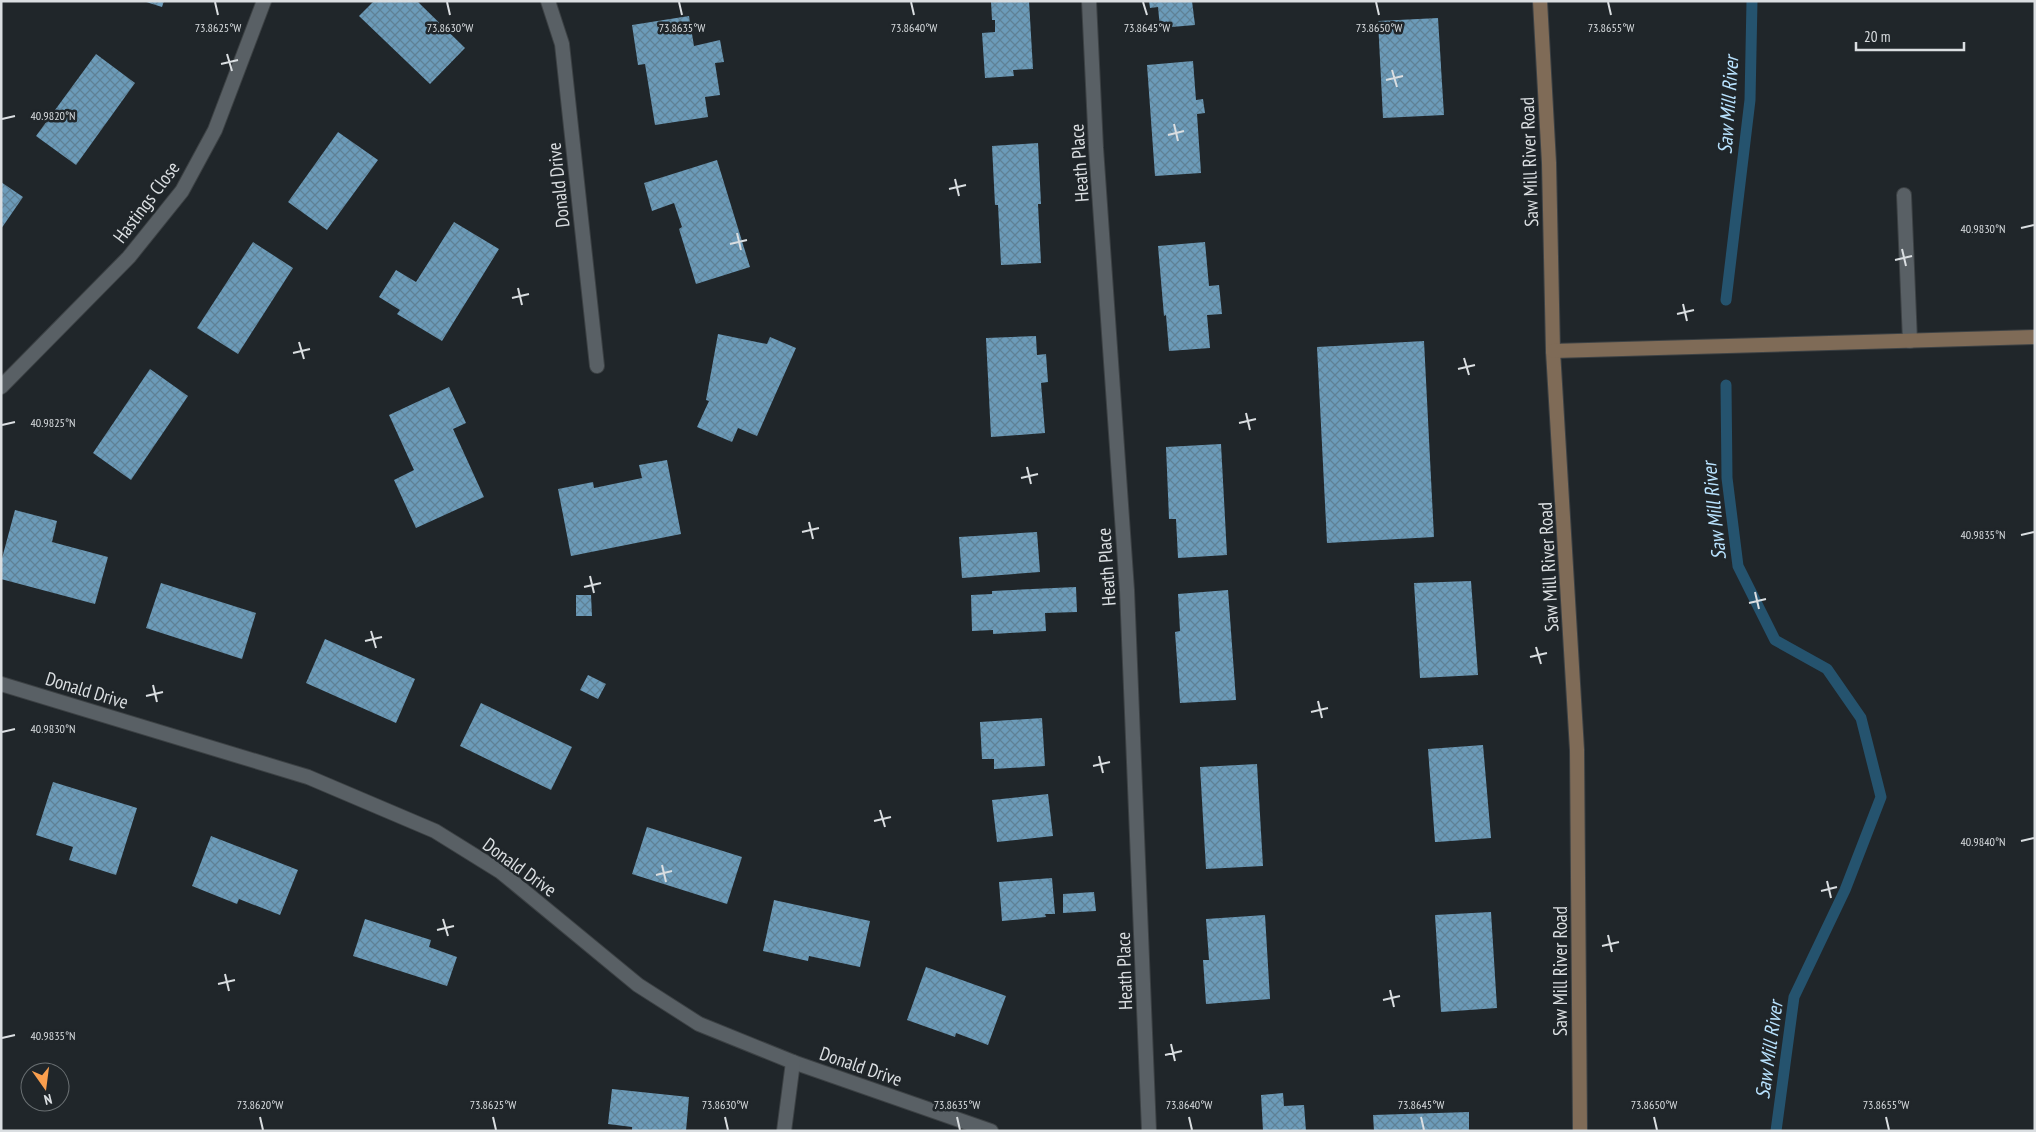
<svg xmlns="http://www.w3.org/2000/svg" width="2036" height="1132" font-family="'PT Sans Narrow',sans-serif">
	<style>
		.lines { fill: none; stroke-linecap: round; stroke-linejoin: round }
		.stream { stroke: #25536e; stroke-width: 11 }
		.building { fill: url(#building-cross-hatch) }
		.service-casing { stroke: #3c4144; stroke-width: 16 }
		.minor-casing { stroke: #3c4144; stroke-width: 16 }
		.secondary-casing { stroke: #3c4144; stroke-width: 16 }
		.service { stroke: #596065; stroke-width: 14 }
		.minor { stroke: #596065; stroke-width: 14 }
		.secondary { stroke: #7f6b57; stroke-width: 14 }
		.ticks { fill: none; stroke: #dadee1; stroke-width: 2 }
		.labels { text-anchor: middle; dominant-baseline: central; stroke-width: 5; stroke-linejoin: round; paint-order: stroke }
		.street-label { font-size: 19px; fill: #dadee1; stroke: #20262a }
		.water-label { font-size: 20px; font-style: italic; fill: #b9e3ff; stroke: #20262a }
		.ticks-label { font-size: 12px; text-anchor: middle; fill: #dadee1; stroke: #20262a; stroke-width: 5; stroke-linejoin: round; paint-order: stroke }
	</style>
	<defs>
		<pattern id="building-cross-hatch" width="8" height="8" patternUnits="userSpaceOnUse" patternTransform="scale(1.25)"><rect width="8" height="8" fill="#6c9bb9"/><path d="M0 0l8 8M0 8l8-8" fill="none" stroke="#5f8196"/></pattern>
	</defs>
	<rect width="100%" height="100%" fill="#20262a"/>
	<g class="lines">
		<g class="stream">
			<path d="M1726 300 1750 100 1752 1"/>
			<path d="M1726 385 1727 478 1738 566 1775 640 1827 669 1861 718 1881 797 1845 890 1794 997 1776 1131"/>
		</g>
	</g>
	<g class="building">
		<path d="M143 1H164L162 7Z"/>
		<path d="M374 1H417L465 48 430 84 359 16Z"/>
		<path d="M991 1H1029L1033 69 1013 70 1014 76 985 78 982 33 995 32V20H992Z"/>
		<path d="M1149 1H1192L1195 25 1160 28 1158 7 1150 8Z"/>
		<path d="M689 16 694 46 720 40 724 62 715 63 720 95 705 97 708 117 655 125 645 64 638 65 632 25Z"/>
		<path d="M1438 18 1444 115 1383 118 1378 21Z"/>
		<path d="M96 54 135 83 76 165 36 136Z"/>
		<path d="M1193 61 1196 100 1203 99 1205 113 1197 114 1201 173 1155 176 1147 65Z"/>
		<path d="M338 132 378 160 327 230 288 202Z"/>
		<path d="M1038 143 1041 204H1038L1041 263 1001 265 998 205H995L992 146Z"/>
		<path d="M717 160 750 267 696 284 679 229 682 227 674 203 652 211 644 183Z"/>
		<path d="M1 182 23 197 1 229Z"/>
		<path d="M454 222 499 249 442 341 397 314 400 310 379 297 396 270 416 282Z"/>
		<path d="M253 242 293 268 238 354 197 328Z"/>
		<path d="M1205 242 1209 286 1219 285 1222 314 1207 315 1210 348 1169 351 1166 315 1164 316 1158 246Z"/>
		<path d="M718 334 767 344 770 337 796 348 757 436 738 428 732 442 697 427 709 401 706 400Z"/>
		<path d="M1036 336 1037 355 1046 354 1048 382 1041 383 1045 433 991 437 986 338Z"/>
		<path d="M1424 341 1434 537 1327 543 1317 347Z"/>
		<path d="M150 369 188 396 131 480 93 453Z"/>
		<path d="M449 387 466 423 453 429 484 497 416 528 394 480 414 470 389 415Z"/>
		<path d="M1221 444 1227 555 1178 558 1176 519H1169L1166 447Z"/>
		<path d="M667 460 681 534 571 556 558 489 593 482 594 488 642 478 639 465Z"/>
		<path d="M15 510 57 521 52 542 108 557 95 604 1 579V562Z"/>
		<path d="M1037 532 1040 572 962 578 959 537Z"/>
		<path d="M1471 581 1478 675 1420 678 1414 583Z"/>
		<path d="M161 583 256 613 242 659 146 628Z"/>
		<path d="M1076 587 1077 612 1045 613 1046 631 993 634V630L972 631 971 595 992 594V591Z"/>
		<path d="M1228 590 1236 700 1180 703 1175 632 1180 631 1178 594Z"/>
		<path d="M576 595H591L592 616H576Z"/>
		<path d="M325 639 415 679 396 723 306 683Z"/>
		<path d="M588 675 606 684 598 699 580 690Z"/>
		<path d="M481 703 572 747 551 790 460 746Z"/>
		<path d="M1042 718 1045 766 994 769V759H982L980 722Z"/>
		<path d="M1483 745 1491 838 1437 842H1435L1428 749Z"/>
		<path d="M1257 764 1263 866 1206 869 1200 767Z"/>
		<path d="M53 782 137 808 116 875 69 860 73 847 36 835Z"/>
		<path d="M1048 794 1053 836 997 842 992 800Z"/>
		<path d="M647 827 742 857 727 904 632 874Z"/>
		<path d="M211 836 298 870 280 915 239 899 237 904 192 886Z"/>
		<path d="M1052 878 1055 914H1045L1046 917 1002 921 999 882Z"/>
		<path d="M1094 892 1096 911 1063 913V894Z"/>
		<path d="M774 900 870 921 860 967 809 956 808 961 763 951Z"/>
		<path d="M1491 912 1497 1008 1441 1012 1435 915Z"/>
		<path d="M1265 915 1270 999 1206 1004 1203 960H1209L1206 919Z"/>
		<path d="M365 919 431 940 429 947 457 957 447 986 353 956Z"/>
		<path d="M926 967 1006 996 988 1045 956 1033 955 1037 907 1020Z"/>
		<path d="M612 1089 689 1097 686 1131H632V1127L608 1124Z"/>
		<path d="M1283 1093 1284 1106 1304 1105 1306 1131H1263L1261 1095Z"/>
		<path d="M1469 1112V1131H1374L1373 1115Z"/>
	</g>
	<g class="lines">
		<defs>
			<path id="service" d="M1904 195 1910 341"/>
			<g id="minor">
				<path d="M548 1 562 44 597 366"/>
				<path d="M1089 1 1096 148 1127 590 1149 1131"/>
				<path d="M1 387 129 257 182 191 215 130 264 1"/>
				<path d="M1 684 308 777 435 831 501 872 638 985 699 1024 793 1062 991 1131"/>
				<path d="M784 1131 793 1062"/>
			</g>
			<g id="secondary">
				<path d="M1540 1 1549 163 1553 351 1577 750 1580 1131"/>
				<path d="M1553 351 2035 337"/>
			</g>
		</defs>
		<use href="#service" class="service-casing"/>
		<use href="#minor" class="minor-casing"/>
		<use href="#secondary" class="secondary-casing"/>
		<use href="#service" class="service"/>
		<use href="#minor" class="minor"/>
		<use href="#secondary" class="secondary"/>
	</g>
	<path class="ticks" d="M215 2 218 15M447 2 450 15M679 2 682 15M911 2 914 15M1143 2 1147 15M1376 2 1379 15M1608 2 1611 15M227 54 232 71M221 64 238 60M1392 70 1397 87M1386 80 1403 76M2 119 15 116M1174 124 1178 141M1168 135 1184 131M955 179 959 196M949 189 966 185M2021 228 2034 225M737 233 741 250M730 244 747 240M1902 249 1906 266M1895 260 1912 256M518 288 522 305M512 298 529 294M1683 304 1687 321M1677 314 1694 310M299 342 304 359M293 353 310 349M1464 358 1469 375M1458 369 1475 365M1246 413 1250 430M1239 423 1256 419M2 425 15 422M1027 467 1031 484M1021 478 1038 474M809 522 813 539M802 532 819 528M2021 535 2034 532M590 576 594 593M584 587 601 583M1755 592 1759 609M1749 603 1766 599M371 631 376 648M365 641 382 637M1536 647 1541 664M1530 657 1547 653M153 685 157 702M146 696 163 692M1318 701 1322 718M1311 712 1328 708M2 732 15 729M1099 756 1103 773M1093 766 1110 762M880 810 885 827M874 821 891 817M2021 841 2034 838M662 865 666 882M656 875 672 871M1827 881 1831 898M1821 891 1837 887M443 919 448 936M437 930 454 926M1608 935 1612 952M1602 946 1619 942M225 974 229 991M218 984 235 980M1390 990 1394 1007M1383 1000 1400 996M2 1038 15 1035M1171 1044 1175 1061M1165 1055 1182 1051M260 1117 263 1130M493 1117 496 1130M725 1117 728 1130M957 1117 960 1130M1189 1117 1192 1130M1421 1117 1424 1130M1654 1117 1657 1130M1886 1117 1889 1130"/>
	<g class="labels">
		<g class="street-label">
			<text transform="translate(1529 162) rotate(-92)">Saw Mill River Road</text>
			<text transform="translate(1079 163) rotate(-94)">Heath Place</text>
			<text transform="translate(558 185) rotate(-96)">Donald Drive</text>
			<text transform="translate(146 202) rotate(-53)">Hastings Close</text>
			<text transform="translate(1106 567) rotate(-94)">Heath Place</text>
			<text transform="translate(1548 567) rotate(-93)">Saw Mill River Road</text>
			<text transform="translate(87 690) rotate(17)">Donald Drive</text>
			<text transform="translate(520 867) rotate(36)">Donald Drive</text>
			<text transform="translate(1124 971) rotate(-92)">Heath Place</text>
			<text transform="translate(1560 971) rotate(-90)">Saw Mill River Road</text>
			<text transform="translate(861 1066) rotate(19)">Donald Drive</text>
		</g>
		<g class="water-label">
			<text transform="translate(1728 105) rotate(-86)">Saw Mill River</text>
			<text transform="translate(1714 511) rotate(-96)">Saw Mill River</text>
			<text transform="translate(1769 1050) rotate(-82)">Saw Mill River</text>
		</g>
	</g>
	<g class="ticks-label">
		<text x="218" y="32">73.8625°W</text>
		<text x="450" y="32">73.8630°W</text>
		<text x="682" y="32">73.8635°W</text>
		<text x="914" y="32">73.8640°W</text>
		<text x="1147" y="32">73.8645°W</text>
		<text x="1379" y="32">73.8650°W</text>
		<text x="1611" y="32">73.8655°W</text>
		<text x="53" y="120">40.9820°N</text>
		<text x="1983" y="233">40.9830°N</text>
		<text x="53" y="427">40.9825°N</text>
		<text x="1983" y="539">40.9835°N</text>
		<text x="53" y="733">40.9830°N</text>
		<text x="1983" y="846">40.9840°N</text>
		<text x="53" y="1040">40.9835°N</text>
		<text x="260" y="1109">73.8620°W</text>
		<text x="493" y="1109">73.8625°W</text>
		<text x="725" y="1109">73.8630°W</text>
		<text x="957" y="1109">73.8635°W</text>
		<text x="1189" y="1109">73.8640°W</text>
		<text x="1421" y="1109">73.8645°W</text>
		<text x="1654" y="1109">73.8650°W</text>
		<text x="1886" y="1109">73.8655°W</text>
	</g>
	<rect width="2036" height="1132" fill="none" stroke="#dadee1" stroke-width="5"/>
	<g transform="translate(45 1087) rotate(166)"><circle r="24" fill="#20262a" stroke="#6a7073"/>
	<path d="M0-4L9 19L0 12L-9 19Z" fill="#fa9f4e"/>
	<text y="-8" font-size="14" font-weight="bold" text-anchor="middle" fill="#dadee1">N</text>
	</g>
	<path d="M1856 42v8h108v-8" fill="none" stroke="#dadee1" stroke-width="2.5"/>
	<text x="1864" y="42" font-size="15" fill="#dadee1" stroke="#20262a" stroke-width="4" paint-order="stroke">20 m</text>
</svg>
